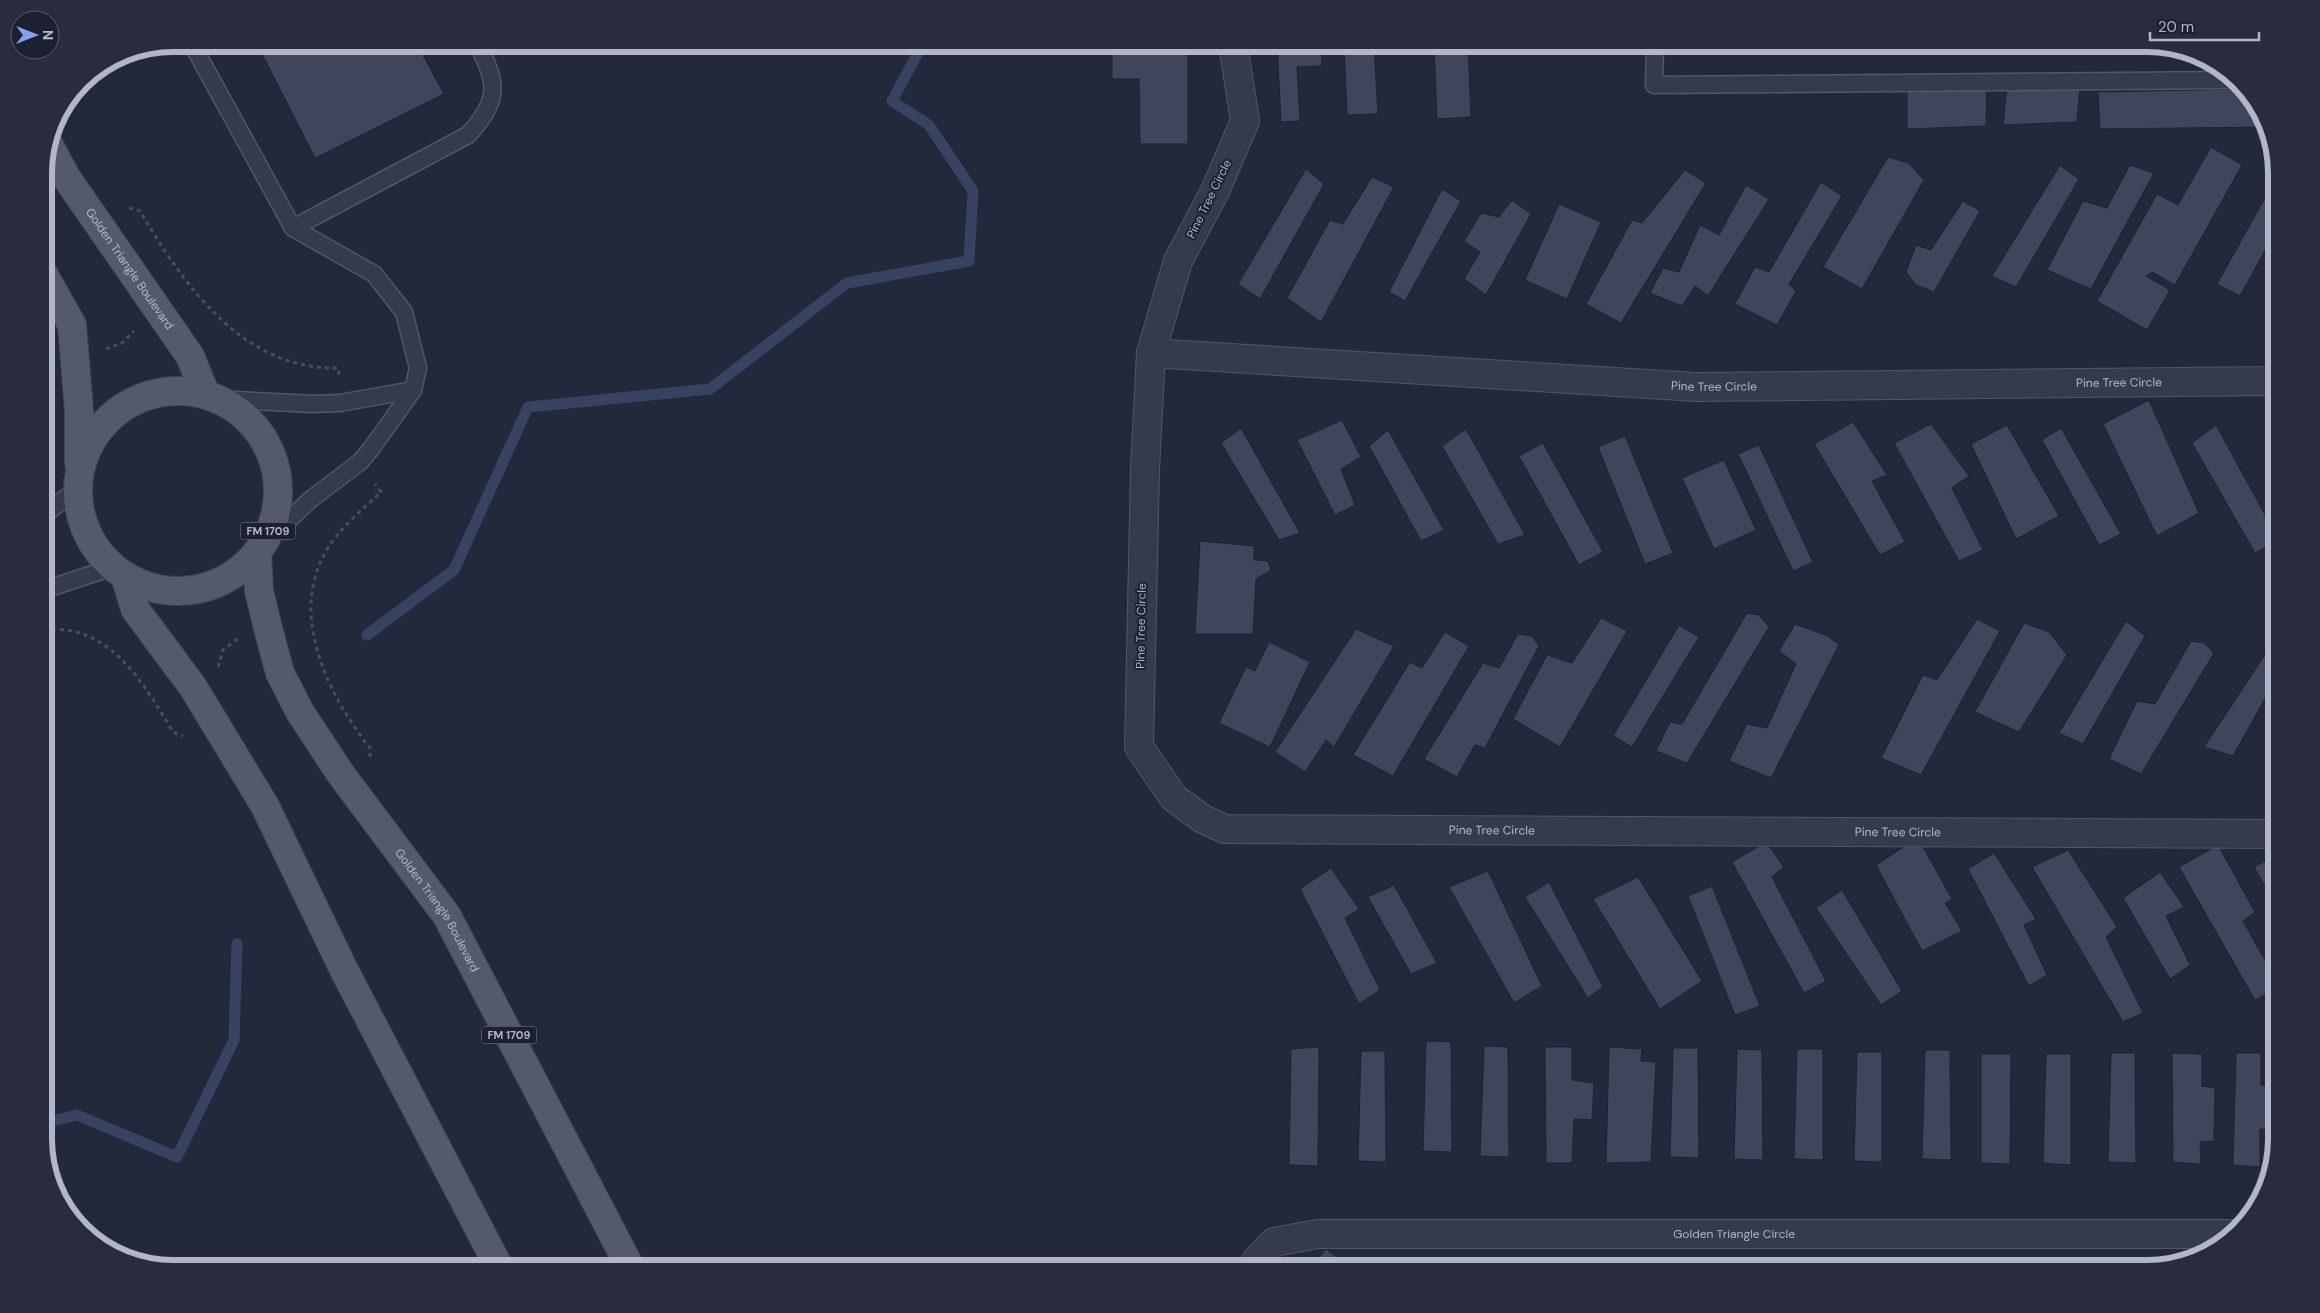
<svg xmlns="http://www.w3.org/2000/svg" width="2320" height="1313" font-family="'DM Sans',sans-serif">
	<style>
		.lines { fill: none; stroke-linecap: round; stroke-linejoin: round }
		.stream { stroke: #384364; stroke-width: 11 }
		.building { fill: #3f455b; stroke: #1e2232 }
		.lane-casing { stroke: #525666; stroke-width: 19 }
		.street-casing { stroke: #525666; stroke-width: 30 }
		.primary-casing { stroke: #404454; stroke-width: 30 }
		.path { stroke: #435259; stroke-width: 3; stroke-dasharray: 4 4; stroke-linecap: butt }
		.lane { stroke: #363b4b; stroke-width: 16 }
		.street { stroke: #363b4b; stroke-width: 28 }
		.primary { stroke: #545a6b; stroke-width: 28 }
		.labels { text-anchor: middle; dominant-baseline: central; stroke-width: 4; stroke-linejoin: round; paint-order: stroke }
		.shield { fill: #1c2030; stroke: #85899a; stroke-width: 1 }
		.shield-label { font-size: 11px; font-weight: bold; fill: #b2b6c7 }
		.street-label { font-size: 12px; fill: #b2b6c7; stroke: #1c2030 }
		.rim { fill: none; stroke: #b2b6c7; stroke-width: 6 }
	</style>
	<rect width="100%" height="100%" fill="#23293b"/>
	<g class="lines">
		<g class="stream">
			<path d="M367 635 454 570 528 407 710 389 847 283 969 261 973 191 929 125 892 101 920 49 936 44"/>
			<path d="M44 1123 77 1115 177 1157 234 1040 237 944"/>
		</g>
	</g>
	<g class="building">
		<path d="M257 44H417L444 94 315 158Z"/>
		<path d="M1112 44H1188V144H1140L1139 79H1112Z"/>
		<path d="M1277 44H1321L1322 66 1297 67 1300 121 1281 122Z"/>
		<path d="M1344 44H1374L1378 114 1347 115Z"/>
		<path d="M1434 44H1468L1471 117 1437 119Z"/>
		<path d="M1669 44H2147L2181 53 1670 54Z"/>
		<path d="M1987 83 1986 126 1907 129V87Z"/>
		<path d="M2080 86 2077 122 2003 125 2007 87Z"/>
		<path d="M2240 89 2259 108 2264 127 2100 129 2098 92Z"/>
		<path d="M2211 147 2242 165 2175 285 2152 272 2146 276 2170 290 2147 330 2097 301 2157 194 2178 205Z"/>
		<path d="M1888 157 1908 163 1924 180 1862 289 1823 267Z"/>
		<path d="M2060 165 2079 179 2016 287 1992 276Z"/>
		<path d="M2130 165 2154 173 2091 289 2047 270 2083 201 2107 208Z"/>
		<path d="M1306 169 1324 184 1260 299 1238 284Z"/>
		<path d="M1685 170 1706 183 1621 323 1586 304 1632 220 1642 223Z"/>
		<path d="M1372 177 1394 187 1321 322 1287 298 1330 220 1343 224Z"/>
		<path d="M1821 182 1842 196 1789 284 1796 291 1777 325 1735 304 1755 267 1769 272Z"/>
		<path d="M1746 185 1769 199 1708 296 1695 286 1682 306 1650 293 1663 268 1679 272 1700 225 1719 235Z"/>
		<path d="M2272 185 2276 187V231L2240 296 2217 284Z"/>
		<path d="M1442 189 1461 201 1405 301 1389 292Z"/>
		<path d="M1512 200 1531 214 1486 295 1464 279 1480 252 1464 241 1481 213 1499 217Z"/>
		<path d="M1963 201 1980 211 1934 292 1916 285 1906 272 1916 245 1931 250Z"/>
		<path d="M1559 204 1601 222 1567 299 1525 280Z"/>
		<path d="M2149 400 2199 513 2157 536 2103 424Z"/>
		<path d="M1342 420 1361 457 1341 469 1355 505 1335 515 1297 440Z"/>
		<path d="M1853 422 1887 475 1872 481 1905 542 1880 555 1814 444Z"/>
		<path d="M1931 424 1969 476 1952 488 1983 550 1959 561 1894 443Z"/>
		<path d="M2007 425 2059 516 2016 539 1971 444Z"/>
		<path d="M2216 425 2276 535V542L2255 553 2192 443Z"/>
		<path d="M1241 428 1300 533 1279 540 1221 443Z"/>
		<path d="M2061 428 2121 534 2099 545 2042 440Z"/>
		<path d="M1466 429 1525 535 1498 544 1442 446Z"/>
		<path d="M1388 430 1444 530 1421 541 1369 446Z"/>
		<path d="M1625 436 1673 553 1645 564 1598 447Z"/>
		<path d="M1543 443 1603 552 1579 565 1519 456Z"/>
		<path d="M1759 445 1813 562 1793 571 1738 454Z"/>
		<path d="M2276 448V465L2269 454Z"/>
		<path d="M1724 460 1756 530 1714 549 1682 478Z"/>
		<path d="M1200 541 1254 546V560L1268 561 1271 570 1256 579 1253 634H1195Z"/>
		<path d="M1747 613 1759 615 1769 627 1687 763 1656 751 1670 722 1682 724Z"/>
		<path d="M1601 618 1627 631 1560 747 1513 719 1547 655 1572 663Z"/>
		<path d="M1977 619 2000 631 1921 775 1881 758 1923 675 1937 680Z"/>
		<path d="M2126 621 2145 636 2083 744 2059 733Z"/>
		<path d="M2024 623 2049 632 2067 655 2019 732 1975 712Z"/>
		<path d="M1795 624 1828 636 1839 645 1771 778 1729 761 1747 724 1767 728 1796 664 1779 651Z"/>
		<path d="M1679 625 1699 637 1632 747 1613 736Z"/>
		<path d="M1356 629 1394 646 1334 747 1326 740 1305 772 1275 752Z"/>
		<path d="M1445 632 1469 646 1393 776 1353 755 1410 662 1422 668Z"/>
		<path d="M1518 634 1532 636 1539 646 1485 748 1475 745 1457 777 1424 759 1483 663 1499 668Z"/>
		<path d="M2276 638V679L2233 756 2204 747Z"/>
		<path d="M2191 641 2204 643 2214 653 2141 774 2109 759 2137 701 2155 704Z"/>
		<path d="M1269 642 1310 662 1270 747 1219 723 1246 667 1255 671Z"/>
		<path d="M2276 730V751L2267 747Z"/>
		<path d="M1918 838 1952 899 1945 903 1962 931 1922 951 1876 865Z"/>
		<path d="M1766 842 1784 867 1772 877 1826 981 1804 993 1732 862Z"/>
		<path d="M2218 845 2255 912 2243 921 2276 980V989L2255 1000 2179 867Z"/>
		<path d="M2068 850 2117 927 2106 937 2143 1013 2123 1022 2032 867Z"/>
		<path d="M1994 853 2036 919 2024 925 2047 975 2029 986 1968 869Z"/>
		<path d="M2276 855V906L2254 867Z"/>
		<path d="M1331 868 1359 909 1345 918 1380 990 1359 1004 1300 889Z"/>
		<path d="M1488 871 1542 986 1514 1003 1449 887Z"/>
		<path d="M2160 872 2184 907 2166 916 2190 965 2170 979 2123 898Z"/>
		<path d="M1638 877 1702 981 1660 1009 1593 899Z"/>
		<path d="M1549 882 1603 987 1588 998 1525 897Z"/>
		<path d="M1394 885 1437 963 1411 974 1368 897Z"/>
		<path d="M1712 886 1760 1006 1735 1015 1688 896Z"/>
		<path d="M1842 890 1902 991 1881 1005 1816 908Z"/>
		<path d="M1426 1041 1451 1042 1452 1152 1423 1151Z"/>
		<path d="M1484 1046 1508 1047 1509 1157 1480 1156Z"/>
		<path d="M1319 1047 1318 1166 1289 1165 1291 1049Z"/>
		<path d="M1545 1047H1572V1080L1594 1083 1592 1120 1574 1119 1572 1163H1546Z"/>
		<path d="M1609 1047 1642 1049 1641 1061 1656 1062 1651 1162 1606 1163Z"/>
		<path d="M1673 1048H1698L1699 1158 1670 1157Z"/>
		<path d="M1737 1049 1762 1050 1763 1160 1734 1159Z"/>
		<path d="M1797 1049H1823V1160L1794 1159Z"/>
		<path d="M1925 1050H1950L1951 1160 1922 1159Z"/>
		<path d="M1361 1051H1385L1386 1162 1358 1161Z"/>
		<path d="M1857 1052H1882V1162L1854 1161Z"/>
		<path d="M2111 1053H2135L2136 1163 2108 1162Z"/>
		<path d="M2172 1053 2202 1054V1086L2215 1088 2214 1141 2200 1142 2201 1164 2173 1162Z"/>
		<path d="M2236 1053H2261V1085L2276 1087 2275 1130 2260 1129V1167L2233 1165Z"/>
		<path d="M1981 1054H2011L2010 1164 1981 1163Z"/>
		<path d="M2046 1054H2071V1165L2043 1163Z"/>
		<path d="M1326 1249 1352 1269H1309Z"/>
	</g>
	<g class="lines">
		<defs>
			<g id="lane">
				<path d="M192 44 293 228 374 274 404 312 418 368 413 390 371 449 360 462 311 499 263 544"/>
				<path d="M1655 44 1654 85 2230 80"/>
				<path d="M293 228 468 135C499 101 499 84 477 44"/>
				<path d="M218 399 312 404 340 403 413 390"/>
				<path d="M44 515 77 489"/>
				<path d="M44 590 113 567"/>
			</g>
			<g id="street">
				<path id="s1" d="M1233 44 1245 121 1215 191 1178 261 1151 353 1145 469 1139 747 1174 798 1203 819 1225 829 2276 834"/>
				<path id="s2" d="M1151 353 1696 387 2276 381"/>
				<path id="s3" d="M1256 1269V1261L1274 1242 1318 1234H2230"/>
			</g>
			<g id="primary">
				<path id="s4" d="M49 145 66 177 190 356 206 395"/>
				<path d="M44 275 72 325 79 410V463"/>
				<circle cx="178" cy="491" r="100"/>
				<path id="s5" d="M257 552 259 591 269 632 280 673 300 712 340 773 447 916 631 1269"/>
				<path d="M126 579 135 609 193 687 265 806 344 970 500 1269"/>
			</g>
		</defs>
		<use href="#lane" class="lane-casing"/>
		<use href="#street" class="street-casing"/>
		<use href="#primary" class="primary-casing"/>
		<g class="path">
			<path d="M129 208 140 211C184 285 242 370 338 368L339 375"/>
			<path d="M106 349 122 343 134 331"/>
			<path d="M44 630C109 622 144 684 173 732L183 736"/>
			<path d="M218 667 223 650 237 639"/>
			<path d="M370 757V748C328 695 287 613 328 548 342 526 363 509 381 492L375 484"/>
		</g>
		<use href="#lane" class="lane"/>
		<use href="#street" class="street"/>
		<use href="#primary" class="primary"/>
	</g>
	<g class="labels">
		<g class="shield">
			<rect x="240.5" y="522.5" width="55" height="17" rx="4"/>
			<rect x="481.5" y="1026.5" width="55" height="17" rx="4"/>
		</g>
		<g class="shield-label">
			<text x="268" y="531">FM 1709</text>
			<text x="509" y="1035">FM 1709</text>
		</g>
		<g class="street-label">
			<text transform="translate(1209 199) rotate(-64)">Pine Tree Circle</text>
			<text stroke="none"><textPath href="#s4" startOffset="148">Golden Triangle Boulevard</textPath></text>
			<text stroke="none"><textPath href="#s2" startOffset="969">Pine Tree Circle</textPath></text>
			<text stroke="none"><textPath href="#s2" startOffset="564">Pine Tree Circle</textPath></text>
			<text transform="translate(1141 626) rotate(-89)">Pine Tree Circle</text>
			<text stroke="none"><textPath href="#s1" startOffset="1112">Pine Tree Circle</textPath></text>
			<text stroke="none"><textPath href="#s1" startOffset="1518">Pine Tree Circle</textPath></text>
			<text stroke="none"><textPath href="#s5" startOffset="409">Golden Triangle Boulevard</textPath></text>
			<text stroke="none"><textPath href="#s3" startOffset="495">Golden Triangle Circle</textPath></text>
		</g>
	</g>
	<path d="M0 0H2320V1313H0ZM173 52H2147A121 121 0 0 1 2268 173V1139A121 121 0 0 1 2147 1260H173A121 121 0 0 1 52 1139V173A121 121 0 0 1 173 52Z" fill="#282c3c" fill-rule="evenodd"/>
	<path class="rim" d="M173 52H2147A121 121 0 0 1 2268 173V1139A121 121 0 0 1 2147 1260H173A121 121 0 0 1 52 1139V173A121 121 0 0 1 173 52Z"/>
	<g transform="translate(35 35) rotate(90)"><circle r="24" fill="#1c2030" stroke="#585c6c"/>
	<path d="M0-4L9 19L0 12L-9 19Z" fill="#889ff6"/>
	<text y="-8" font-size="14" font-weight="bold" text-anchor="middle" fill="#b2b6c7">N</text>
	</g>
	<path d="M2150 32v8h109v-8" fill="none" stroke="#b2b6c7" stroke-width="2.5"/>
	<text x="2158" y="32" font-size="15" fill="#b2b6c7" stroke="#1c2030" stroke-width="4" paint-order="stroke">20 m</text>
</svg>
